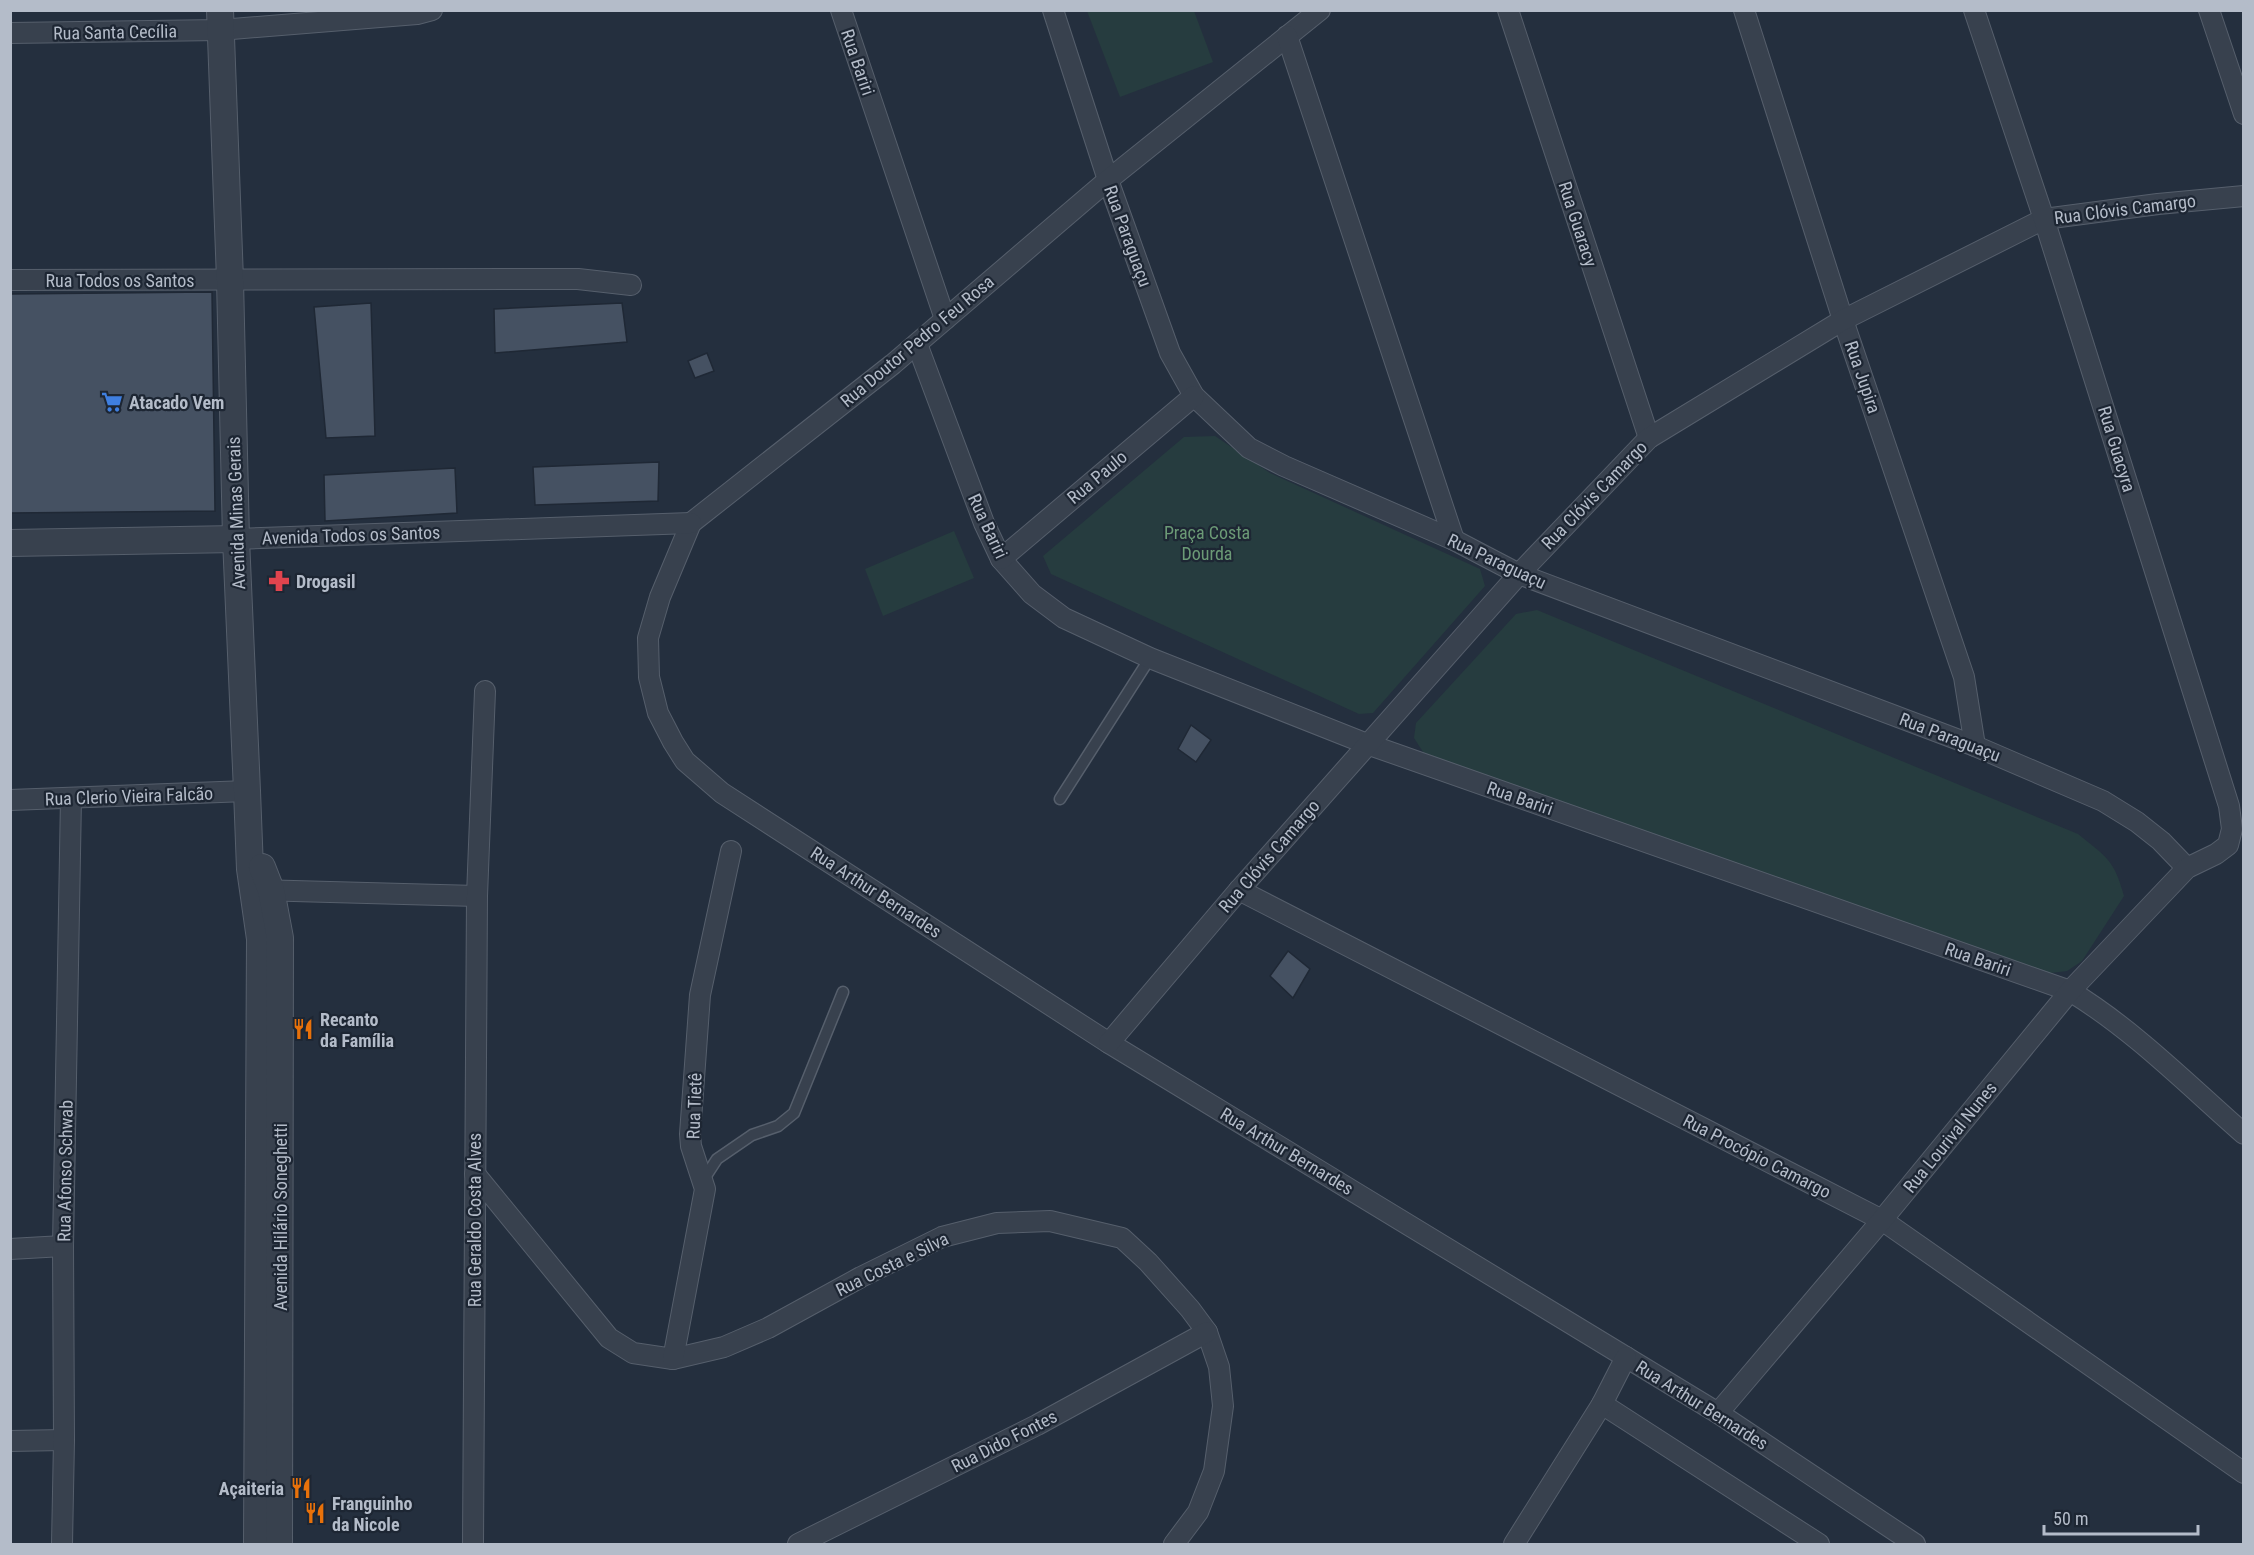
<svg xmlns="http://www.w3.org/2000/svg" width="2254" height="1555" font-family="'Roboto Condensed',sans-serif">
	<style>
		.green { fill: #263c3f }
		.building { fill: #455162; stroke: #1f2835; stroke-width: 1.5 }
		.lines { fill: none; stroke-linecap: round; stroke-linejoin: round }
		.service-casing { stroke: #565f6c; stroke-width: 13 }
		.minor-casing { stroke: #565f6c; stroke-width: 22 }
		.tertiary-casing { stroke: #565f6c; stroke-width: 28 }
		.service { stroke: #38414e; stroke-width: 10 }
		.minor { stroke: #38414e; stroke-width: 20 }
		.tertiary { stroke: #38414e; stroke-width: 26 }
		.labels { text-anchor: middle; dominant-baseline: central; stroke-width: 4.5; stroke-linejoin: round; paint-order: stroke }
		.street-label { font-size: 18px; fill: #b4bcc9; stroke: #1d2633 }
		.poi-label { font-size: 18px; font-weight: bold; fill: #b4bcc9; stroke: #1d2633; text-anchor: start }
		.park-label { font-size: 18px; fill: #6b9a76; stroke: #1d2633 }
	</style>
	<rect width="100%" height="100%" fill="#242f3e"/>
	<g class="green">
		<path d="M1087 11H1194L1213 62 1120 97Z"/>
		<path d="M1215 436 1270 473 1480 569 1485 586 1373 713 1359 714 1051 574 1043 556 1184 437Z"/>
		<path d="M954 531 974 578 883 616 865 569Z"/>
		<path d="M1537 610 2078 834C2106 857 2114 859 2124 896L2082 961 2067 971 2043 974 1893 939 1853 926 1425 755 1414 738 1416 723 1516 614Z"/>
	</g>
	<g class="building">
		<path d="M212 292 215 511 10 513V294Z"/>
		<path d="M371 303 375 436 326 438 314 307Z"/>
		<path d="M622 303 627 342 495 353 494 309Z"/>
		<path d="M707 353 714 371 695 378 688 361Z"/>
		<path d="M659 462 658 501 535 505 533 467Z"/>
		<path d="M455 468 457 513 325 521 324 475Z"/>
		<path d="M1191 725 1211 740 1196 762 1178 749Z"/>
		<path d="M1288 951 1310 969 1293 998 1270 976Z"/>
	</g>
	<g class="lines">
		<defs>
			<g id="service">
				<path d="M1060 799 1150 658"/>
				<path d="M704 1179 717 1159 752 1135 778 1126 794 1113 843 992"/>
			</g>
			<g id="minor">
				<path d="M841 10 945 319"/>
				<path d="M1053 10 1108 180 1170 353 1194 396 1249 448 1284 466 1454 540 1519 574 1975 746 2103 801 2137 822 2161 841 2187 868"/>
				<path d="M1320 10 1108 180 893 364 691 523 660 597 648 638 649 677 658 713 673 742 685 761 722 793 1109 1043 1718 1413 1915 1544"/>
				<path d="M1508 10 1649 438"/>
				<path d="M1744 10 1843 320 1964 677 1975 746"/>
				<path d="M2209 10 2244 114"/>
				<path d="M10 33 220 30 417 14 432 10"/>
				<path d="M1287 36 1454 540"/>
				<path d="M10 280 578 279 631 285"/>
				<path d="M917 344 984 523 1001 559 1032 594 1064 618 1150 658 1367 744 2070 991C2134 1030 2188 1085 2244 1134"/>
				<path d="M236 539 691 523"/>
				<path d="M1001 559 1194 396"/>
				<path d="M10 800 247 791"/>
				<path d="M257 890 477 896"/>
				<path d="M1239 890 1882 1220 2244 1473"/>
				<path d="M1109 1043 1239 890 1519 574 1649 438 1843 320 2044 219 2158 204 2244 196"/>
				<path d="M475 1174 609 1338 633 1353 673 1359 724 1347 768 1328 861 1277 942 1237 997 1223 1050 1221 1122 1238 1148 1262 1190 1309 1207 1332 1219 1367 1223 1406 1214 1471 1198 1512 1174 1544"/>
				<path d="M10 1249 63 1246"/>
				<path d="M673 1359 705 1189 691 1146 690 1134 700 995 731 851"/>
				<path d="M1602 1404 1819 1544"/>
				<path d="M1718 1413 1882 1220 2070 991 2187 868 2216 854 2228 845 2232 829 2229 806 2044 219 1974 10"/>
				<path d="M10 1441 64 1440"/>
				<path d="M62 1544 64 1440 63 1246 71 798"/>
				<path d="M473 1544 477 896 485 691"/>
				<path d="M798 1544 1037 1425 1207 1332"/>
				<path d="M1514 1544 1602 1404 1626 1357"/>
			</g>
			<g id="tertiary">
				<path d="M220 10 230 280 236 539 247 791 250 869 260 939 257 1544"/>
				<path d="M10 543 236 539"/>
				<path d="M262 867 271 890 280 938 279 1544"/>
			</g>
		</defs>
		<use href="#service" class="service-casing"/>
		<use href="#minor" class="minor-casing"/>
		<use href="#tertiary" class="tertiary-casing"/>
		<use href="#service" class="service"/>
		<use href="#minor" class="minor"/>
		<use href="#tertiary" class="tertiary"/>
	</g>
	<defs>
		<symbol id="supermarket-bare" viewBox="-9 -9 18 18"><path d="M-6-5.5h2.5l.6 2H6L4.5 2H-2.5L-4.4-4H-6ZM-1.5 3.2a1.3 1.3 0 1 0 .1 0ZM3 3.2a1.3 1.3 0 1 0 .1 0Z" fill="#3f7fe0" stroke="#1d2633" stroke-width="2.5" paint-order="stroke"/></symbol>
		<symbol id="pharmacy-bare" viewBox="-9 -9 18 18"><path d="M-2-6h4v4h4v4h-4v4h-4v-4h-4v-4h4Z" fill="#e0444e" stroke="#1d2633" stroke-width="2.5" paint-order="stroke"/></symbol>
		<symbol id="restaurant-bare" viewBox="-9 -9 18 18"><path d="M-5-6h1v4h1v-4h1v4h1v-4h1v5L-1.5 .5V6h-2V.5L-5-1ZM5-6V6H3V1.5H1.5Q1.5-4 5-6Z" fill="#e8710a" stroke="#1d2633" stroke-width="2.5" paint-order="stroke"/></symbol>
	</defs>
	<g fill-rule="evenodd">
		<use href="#supermarket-bare" x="97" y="387" width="30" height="30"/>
		<use href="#pharmacy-bare" x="264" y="566" width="30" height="30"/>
		<use href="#restaurant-bare" x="288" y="1014" width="30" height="30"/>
		<use href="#restaurant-bare" x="286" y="1473" width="30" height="30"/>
		<use href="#restaurant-bare" x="300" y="1498" width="30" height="30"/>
	</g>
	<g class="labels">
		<g class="street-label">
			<text transform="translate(115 32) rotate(-1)">Rua Santa Cecília</text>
			<text transform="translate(858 62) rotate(71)">Rua Bariri</text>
			<text transform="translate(2125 209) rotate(-7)">Rua Clóvis Camargo</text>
			<text transform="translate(1578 224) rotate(72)">Rua Guaracy</text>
			<text transform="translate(1128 236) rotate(70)">Rua Paraguaçu</text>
			<text x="120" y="280">Rua Todos os Santos</text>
			<text transform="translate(917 341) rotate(-40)">Rua Doutor Pedro Feu Rosa</text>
			<text transform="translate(1863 377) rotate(71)">Rua Jupira</text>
			<text transform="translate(2117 449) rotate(73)">Rua Guacyra</text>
			<text transform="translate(1097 477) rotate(-40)">Rua Paulo</text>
			<text transform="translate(1594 495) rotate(-46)">Rua Clóvis Camargo</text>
			<text transform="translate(236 513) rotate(-92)">Avenida Minas Gerais</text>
			<text transform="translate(988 526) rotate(65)">Rua Bariri</text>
			<text transform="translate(351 535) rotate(-2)">Avenida Todos os Santos</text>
			<text transform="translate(1497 561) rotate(25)">Rua Paraguaçu</text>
			<text transform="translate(1950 737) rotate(21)">Rua Paraguaçu</text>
			<text transform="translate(129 796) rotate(-2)">Rua Clerio Vieira Falcão</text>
			<text transform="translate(1520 798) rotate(19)">Rua Bariri</text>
			<text transform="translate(1269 856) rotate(-49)">Rua Clóvis Camargo</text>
			<text transform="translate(876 892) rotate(33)">Rua Arthur Bernardes</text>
			<text transform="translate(1978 959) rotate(19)">Rua Bariri</text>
			<text transform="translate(694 1106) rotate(-88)">Rua Tietê</text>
			<text transform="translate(1950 1137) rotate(-51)">Rua Lourival Nunes</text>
			<text transform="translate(1287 1151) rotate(31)">Rua Arthur Bernardes</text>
			<text transform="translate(1757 1156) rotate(27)">Rua Procópio Camargo</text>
			<text transform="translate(65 1171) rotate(-89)">Rua Afonso Schwab</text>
			<text transform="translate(280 1217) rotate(-90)">Avenida Hilário Soneghetti</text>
			<text transform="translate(474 1220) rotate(-90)">Rua Geraldo Costa Alves</text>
			<text transform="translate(892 1264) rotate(-26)">Rua Costa e Silva</text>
			<text transform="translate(1702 1405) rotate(32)">Rua Arthur Bernardes</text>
			<text transform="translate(1004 1441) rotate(-27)">Rua Dido Fontes</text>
		</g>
		<g class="poi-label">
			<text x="129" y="402">Atacado Vem</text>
			<text x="296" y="581">Drogasil</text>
			<text x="320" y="1019">Recanto<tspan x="320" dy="21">da Família</tspan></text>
			<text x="284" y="1488" text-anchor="end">Açaiteria</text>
			<text x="332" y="1503">Franguinho<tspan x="332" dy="21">da Nicole</tspan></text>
		</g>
		<g class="park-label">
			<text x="1207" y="532">Praça Costa<tspan x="1207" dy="21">Dourda</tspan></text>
		</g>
	</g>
	<rect width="2254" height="1555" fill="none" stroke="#b4bcc9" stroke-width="24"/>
	<path d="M2044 1525v9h154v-9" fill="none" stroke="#b4bcc9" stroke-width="3"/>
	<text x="2053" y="1525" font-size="18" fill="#b4bcc9" stroke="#1d2633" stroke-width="4.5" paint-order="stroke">50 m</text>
</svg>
